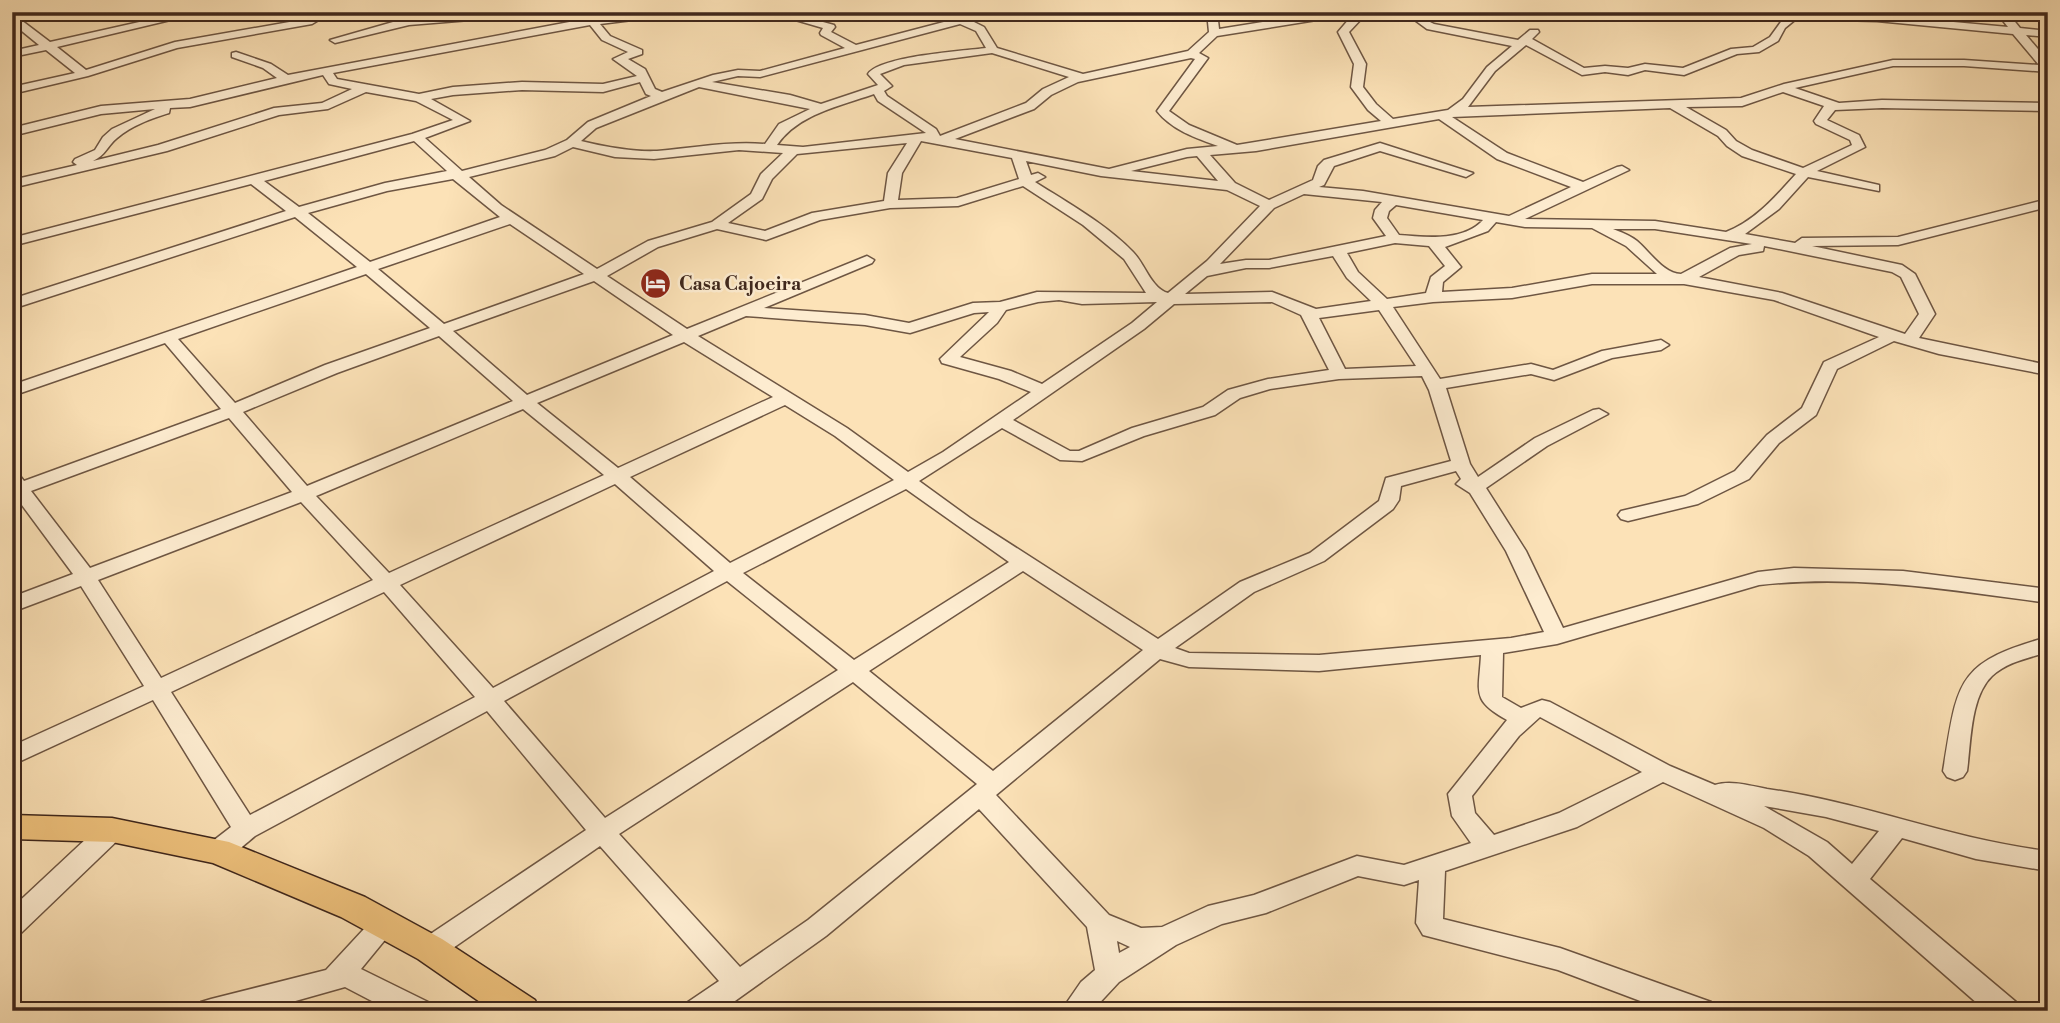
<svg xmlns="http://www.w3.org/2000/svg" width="2060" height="1023" font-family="'Libre Bodoni',serif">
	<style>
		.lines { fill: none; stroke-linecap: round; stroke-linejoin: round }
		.minor-casing { stroke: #6e5643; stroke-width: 3 }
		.major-casing { stroke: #3f271c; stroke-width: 3 }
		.minor { fill: #fdecd0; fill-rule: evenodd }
		.major { fill: #eec17c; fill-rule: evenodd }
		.labels { text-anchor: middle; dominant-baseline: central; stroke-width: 5; stroke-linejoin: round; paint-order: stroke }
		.far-poi-label { font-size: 19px; font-weight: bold; fill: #3f271c; stroke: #fdecd0; text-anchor: start }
	</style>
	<rect width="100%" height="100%" fill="#fce2b7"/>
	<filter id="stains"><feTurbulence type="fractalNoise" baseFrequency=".00286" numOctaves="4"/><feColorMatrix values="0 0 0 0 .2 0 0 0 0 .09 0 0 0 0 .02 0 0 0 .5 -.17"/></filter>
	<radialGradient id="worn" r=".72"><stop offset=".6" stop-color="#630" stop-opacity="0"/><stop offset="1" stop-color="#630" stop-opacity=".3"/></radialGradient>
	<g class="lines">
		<defs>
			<g id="minor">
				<path d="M28 12H49L21 20 50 42 184 12H204L57 47 86 70 175 42 312 18 317 21 312 24 177 48 88 76 12 94V87L75 73 46 50 12 57V51L39 45 12 23V15Z"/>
				<path d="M485 12H511L482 19 409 25 335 43 330 40 400 20Z"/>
				<path d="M644 12H678L673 15 600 24 610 36 642 50V54L628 59 645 69 655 89 662 92 713 75 738 70 760 71 845 48 821 35 820 33 823 28 768 12H786L834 25 835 27 831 32 856 45 982 12H1000L972 21 984 27 997 48 1083 74 1188 51 1209 32 1207 12H1217L1219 29 1326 12 1468 15 1616 12 1611 15 1541 20 1424 19 1434 24 1518 40 1530 30H1538L1539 32 1532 39 1584 68 1605 66 1628 68 1645 64 1683 68 1731 49 1753 47 1770 37 1783 19 1659 15 1654 12 1877 15 2008 27 1996 12H2007L2020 28 2048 31V37L2026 35 2048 61V72L1964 66H1893L1795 88 1839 103 1882 100 2048 103V111L1882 108 1835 110 1827 120 1859 135 1865 147 1817 171 1879 185V191L1808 177 1779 209 1745 234 1795 243 1802 238 1898 237 2048 199V207L1898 245 1812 246 1902 265 1915 274 1935 314 1919 338 2048 365V375L1939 354 1894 341 1837 369 1816 415 1779 443 1749 479 1698 504 1628 521 1621 519 1618 515 1621 511 1685 496 1735 471 1767 435 1802 408 1824 362 1879 337 1774 300 1684 284H1592L1512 298 1433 302 1393 307 1440 379 1531 364 1553 370 1602 351 1661 340 1669 345 1661 350 1612 358 1554 380 1531 374 1446 388 1470 464 1478 477 1535 438 1593 410 1599 409 1608 414 1547 446 1486 488 1526 551 1563 628 1758 572 1794 568 1903 571 2048 589V603C1951 590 1857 574 1759 585L1557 644 1503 653 1502 697 1521 708 1542 700 1550 702 1670 766 1715 785C1731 780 1751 786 1767 789 1863 802 1952 840 2048 851V871L1976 859 1902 838 1870 879 2016 1002 2020 1011H1986L1809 856 1764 828 1663 782 1577 827 1445 871 1443 919 1560 948 1711 1002 1715 1011H1667L1558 970 1423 935 1416 923 1419 880 1404 885 1358 876 1266 913 1222 924 1176 945 1119 982 1092 1011H1061L1081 982 1095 970 1087 927 979 809 826 936 721 1011H684L688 1002 719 981 600 846 440 957 430 960 420 957 417 949 420 941 586 830 487 711 255 836C241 847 227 864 209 858L205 851 209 844 231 827 153 700 12 765V746L144 686 81 586 12 612V597L73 574 16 497 12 498V475L20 476 24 481 221 409 165 343 12 396V385L357 267 295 217 12 309V299L286 211 251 184 12 246V238L412 134 453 120 416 101 366 92 328 109 279 115 167 151 12 188V180L77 165 73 162 75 159 95 150 103 137 112 129 155 109 101 114 12 136V128L101 106 190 99 277 78 263 68 232 57V53L236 52 271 64 288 75 580 20ZM1365 15 1412 18 1427 29 1512 46 1487 67 1463 99 1448 110 1393 119 1376 104 1363 87 1366 64 1349 32ZM1329 18H1350L1338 32 1354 64 1351 87 1368 110 1381 121 1237 145 1189 125 1169 111 1208 58 1199 53 1217 36ZM1796 19 1877 21 2013 34 2039 65 1964 60H1893L1784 84 1741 98 1468 107 1495 71 1526 45 1582 75 1605 72 1628 75 1645 70 1684 75 1737 54 1759 52 1778 41 1785 28ZM960 24 976 31 986 48C963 51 880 56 868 74L878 85 821 104 790 95 712 82 738 76 760 77ZM590 25 602 40 628 52 613 59 637 76 603 84 522 82 453 87 419 94 337 79 333 73ZM992 53 1069 77 1043 89 1026 103 940 136 936 129 887 96 884 91 892 86 880 74 904 65ZM1191 58 1195 59 1157 111C1172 130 1196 138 1218 146L1187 149 1109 169 955 139 1034 109 1051 95 1078 82ZM323 75 329 84 352 89 322 103 274 108 158 145 93 161C106 155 107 146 117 138 132 125 151 119 169 113L170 108 190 107ZM640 82 646 94 651 96 588 122 567 140 545 150 462 171 425 138 470 121 431 99 453 95 522 90 603 92ZM699 87 810 109 779 124 765 144C728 141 693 148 657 151 631 152 606 147 581 141L596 128ZM1783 92 1824 106 1814 121 1816 124 1850 140 1852 145 1803 168 1752 150 1736 141 1726 130 1686 107 1742 106ZM874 94 878 101 926 133 803 147 777 145C798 114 840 106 874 94ZM1670 108 1718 136 1727 146 1742 156 1796 174C1776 196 1755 221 1726 232L1655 221 1525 219 1629 170 1622 166 1617 167 1583 182 1507 153 1452 117ZM1439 119 1497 159 1571 187 1509 216 1363 191 1319 187 1324 185 1334 166 1380 151 1466 177 1473 173 1380 143 1324 160 1318 166 1313 180 1269 200 1235 183 1210 155 1256 151ZM414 141 447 171 385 183 299 207 264 181ZM921 141 1012 158 1019 179 957 198 898 200 902 173ZM907 143 888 173 884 201 812 213 765 231 728 223 762 199 772 179 797 154ZM573 147 615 157 654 159 739 150 783 153 761 174 751 194 712 222 648 241 597 269 501 205 469 177 555 156ZM1197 156 1218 181 1131 171 1187 157ZM1026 161 1101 176 1227 190 1260 206 1207 261 1168 293C1151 288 1145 264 1133 252 1106 224 1068 203 1035 182L1045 177 1038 173 1031 175ZM453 179 500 217 370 262 308 213 387 191ZM1023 186 1083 225 1124 259 1146 293 1037 292 1000 302 973 303 909 323 865 315 764 308 872 263 874 260 867 256 687 329 607 276 658 247 717 229 766 240 820 220 890 208 958 206ZM1304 194 1382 202 1375 210 1373 218 1386 236 1269 260H1246L1220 264 1274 208ZM1396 205 1483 220C1463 242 1425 237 1399 235L1387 218 1389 211ZM1496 222 1525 227 1592 228 1626 246 1657 274H1592L1512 288 1442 292 1443 282 1461 267 1445 247 1488 231ZM510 224 584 274 444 324 378 269ZM1613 229H1655L1752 244 1730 248 1681 274C1664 274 1650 252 1637 241 1631 236 1621 232 1613 229ZM1395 243 1429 246 1445 266 1431 277 1426 293 1387 299 1358 272 1347 253ZM1764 246 1892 272 1901 277 1919 314 1905 334 1782 293 1699 277 1739 255 1763 251ZM1333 256 1347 278 1371 301 1316 309 1272 292 1185 294 1207 276 1246 268H1269ZM366 274 430 328 325 365 235 403 178 339ZM594 281 673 335 527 395 453 331ZM1059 300 1082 304 1157 302 1132 323 1042 384 1011 371 960 357 997 323 1006 310 1038 302ZM1272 302 1301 315 1329 370 1268 379 1228 390 1203 407 1132 428 1079 451H1070L1013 420 1144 329 1174 304ZM1379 310 1416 366 1345 369 1319 318ZM989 312 940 359 942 363 999 379 1031 392 943 452 908 472 847 428 698 336 746 316 865 325 910 333 974 313ZM439 336 513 401 307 486 243 412 337 373ZM684 342 773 397 618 468 537 403ZM1422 376 1429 390 1451 461 1386 478 1379 501 1310 553 1240 582 1158 639 970 518 919 481 1002 428 1060 460 1082 461 1144 436 1215 415 1240 398 1270 389 1339 379ZM785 405 835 436 894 480 730 563 630 477ZM523 409 604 475 389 573 316 496ZM229 418 292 492 90 568 31 491ZM1456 471 1461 479 1456 484 1470 493 1506 551 1544 632 1511 638 1319 655 1189 653 1175 648 1254 592 1324 561 1393 509 1399 500 1401 486ZM615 484 714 571 493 688 400 585ZM906 489 1009 562 854 660 743 573ZM301 502 373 580 161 678 98 580ZM1023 571 1143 650 993 771 869 671ZM727 581 838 670 605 818 504 701ZM384 592 475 697 250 815 171 692ZM1481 655C1479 693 1471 700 1507 720L1448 794 1452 816 1471 843 1404 865 1357 856 1254 895 1208 906 1162 927 1141 928 1109 915 996 795 1160 659 1189 667 1319 671ZM853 682 977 784 808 920 740 967 619 834ZM1540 717 1642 772 1559 813 1494 835 1475 813 1472 796 1519 736ZM1764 806 1826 817 1879 831 1852 864 1827 842ZM1117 941 1130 947 1119 953Z"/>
				<path d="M2048 637V652C2029 658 2007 662 1992 676 1970 697 1971 743 1967 771L1963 777 1955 780 1947 777 1943 771C1958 682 1954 663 2048 637Z"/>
				<path d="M112 820 121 823 124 830 121 837 21 933 12 936V908L103 823Z"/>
				<path d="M385 913 394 916 398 924 361 969 428 1002 432 1011H391L345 987 260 1011H197L201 1002 211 999 326 970 376 916Z"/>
			</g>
			<path id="major" d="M12 815 112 818 229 842 365 897 442 939 535 1000 540 1011H493L418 959 341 917 213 863 112 842 12 839Z"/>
		</defs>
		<use href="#minor" class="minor-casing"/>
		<use href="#major" class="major-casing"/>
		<use href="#minor" class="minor"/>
		<use href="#major" class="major"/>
	</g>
	<defs>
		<symbol id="hotel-disc" viewBox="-11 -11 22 22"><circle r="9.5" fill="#8f2418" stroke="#fdecd0"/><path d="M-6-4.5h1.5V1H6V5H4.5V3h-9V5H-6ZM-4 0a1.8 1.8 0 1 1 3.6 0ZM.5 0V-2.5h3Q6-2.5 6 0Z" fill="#fff"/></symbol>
	</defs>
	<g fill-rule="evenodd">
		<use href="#hotel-disc" x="638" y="266" width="35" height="35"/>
	</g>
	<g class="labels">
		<g class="far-poi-label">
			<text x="679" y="284">Casa Cajoeira</text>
		</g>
	</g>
	<rect width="2060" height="1023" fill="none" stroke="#fce2b7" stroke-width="42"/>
	<rect x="14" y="14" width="2032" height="995" fill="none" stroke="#3f271c" stroke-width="3.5"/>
	<rect x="21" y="21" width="2018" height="981" fill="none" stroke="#3f271c" stroke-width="2"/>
	<rect width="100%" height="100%" filter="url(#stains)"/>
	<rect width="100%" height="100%" fill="url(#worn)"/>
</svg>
